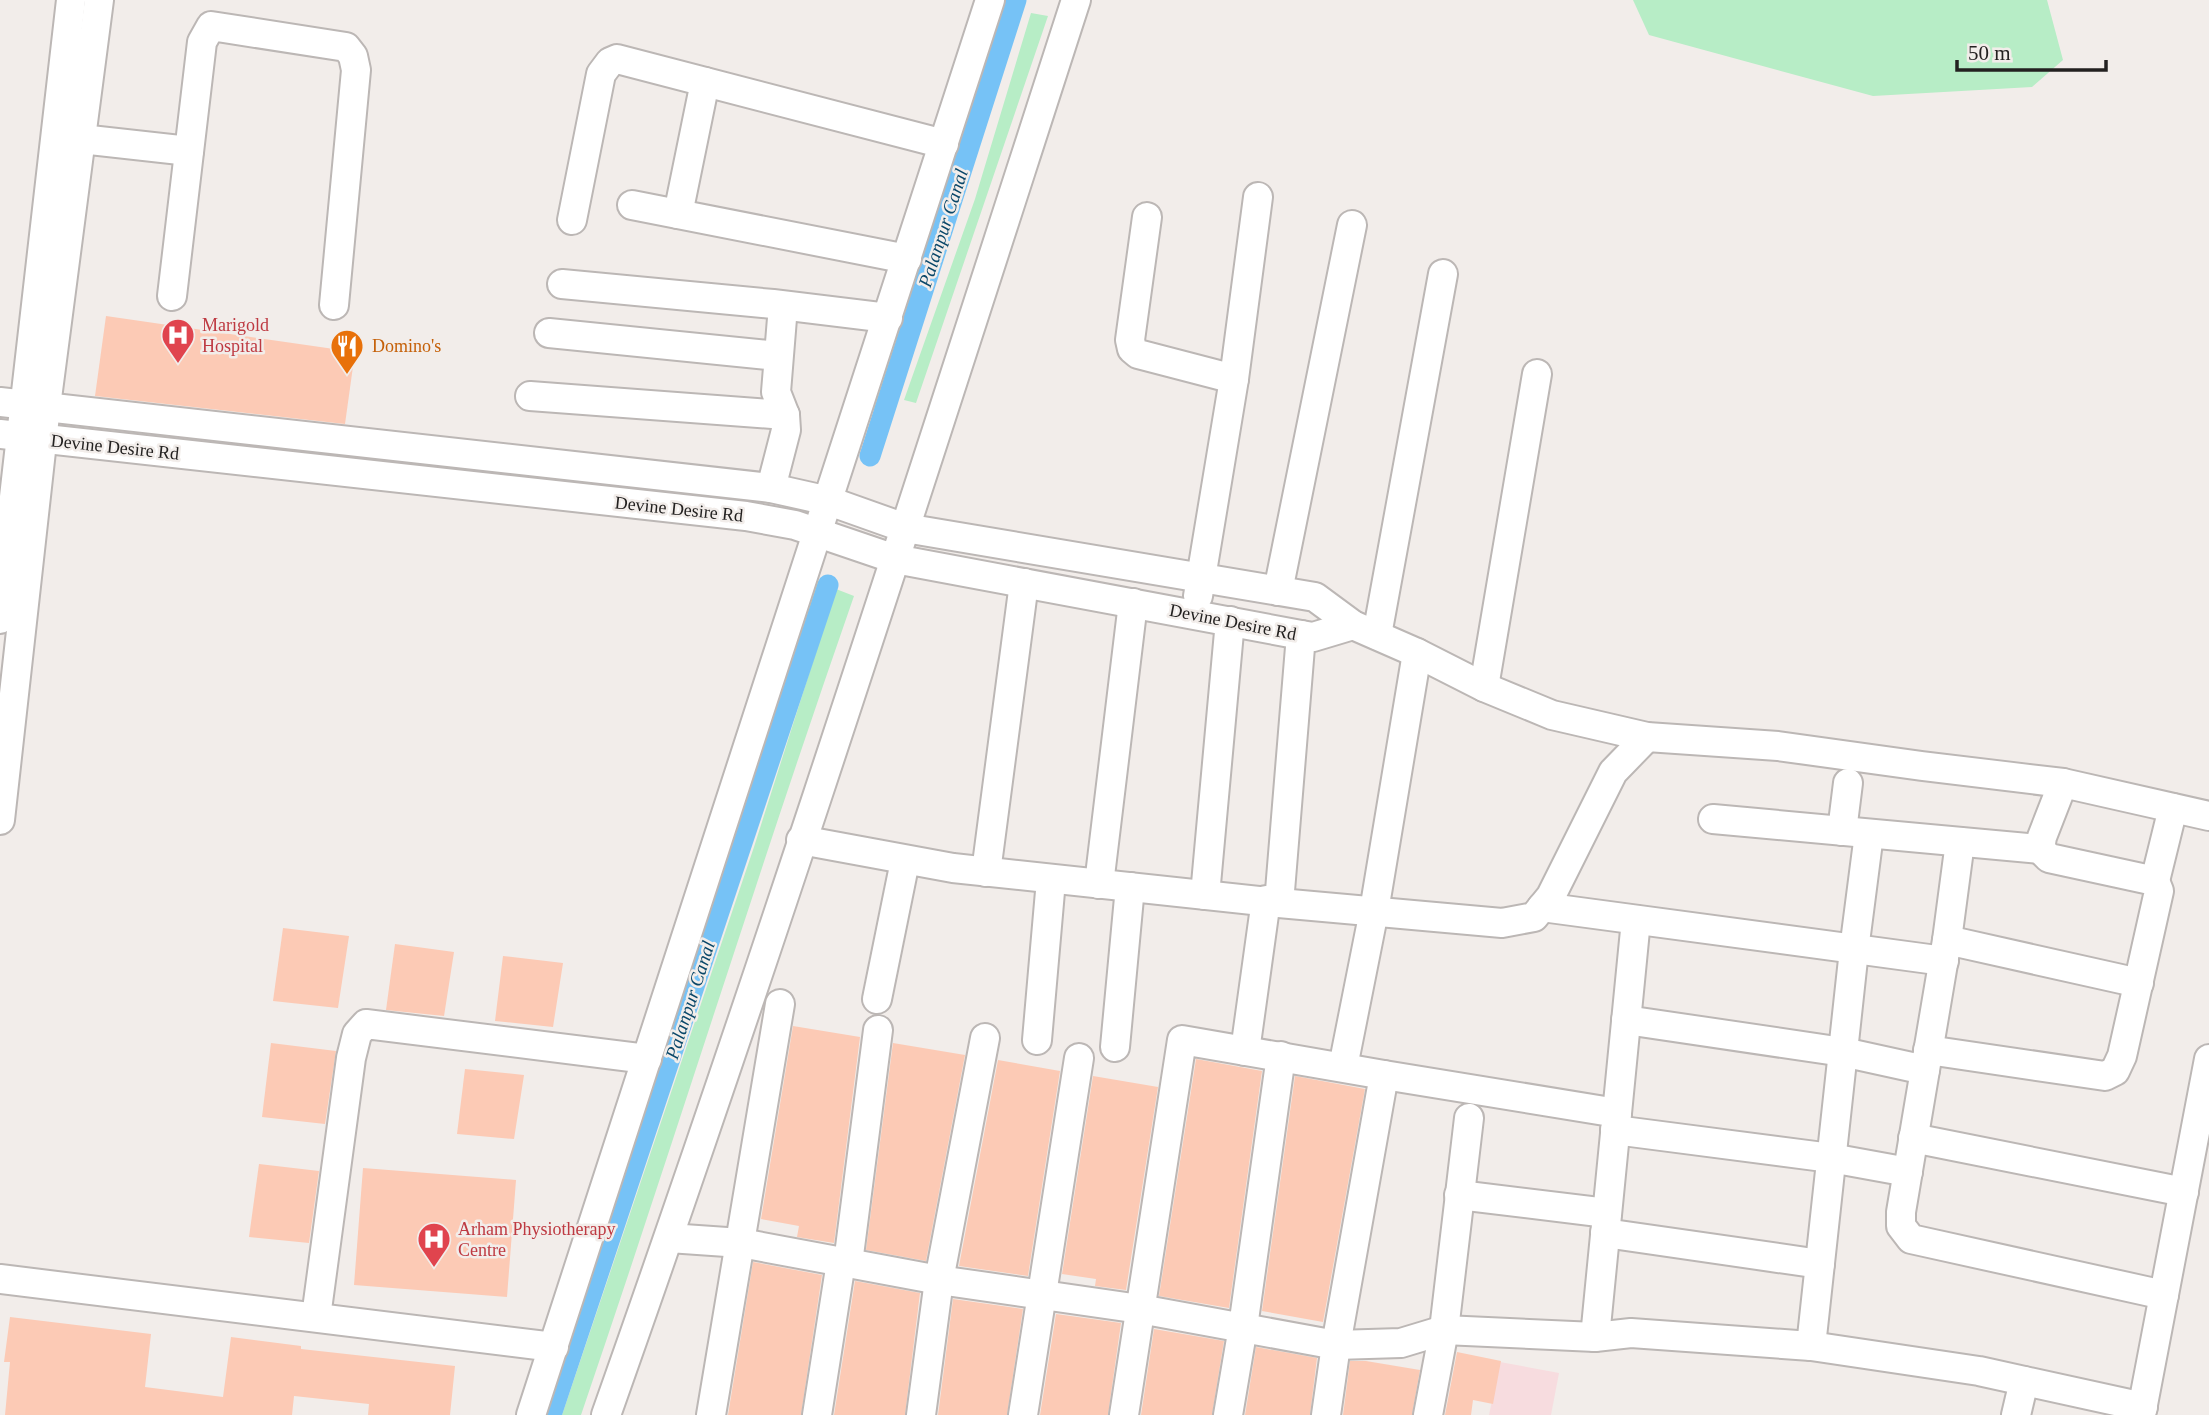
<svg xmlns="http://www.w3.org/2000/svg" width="2209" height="1415" font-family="'Times New Roman',serif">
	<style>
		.education { fill: #f7dcdf }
		.green { fill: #b7edc6 }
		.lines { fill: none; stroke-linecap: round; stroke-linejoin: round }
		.canal { stroke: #76c2f6; stroke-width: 21 }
		.building { fill: #fccab5 }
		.minor-casing { stroke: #bcb7b5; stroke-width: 32 }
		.minor { stroke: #fff; stroke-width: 28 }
		.labels { text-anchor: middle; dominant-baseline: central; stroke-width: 5; stroke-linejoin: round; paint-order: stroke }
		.health-label { font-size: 18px; fill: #be3a42; stroke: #f2edea; text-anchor: start }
		.food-label { font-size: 18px; fill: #c56008; stroke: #f2edea; text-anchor: start }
		.street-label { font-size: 18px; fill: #232120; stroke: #f2edea }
		.water-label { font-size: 19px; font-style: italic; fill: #094769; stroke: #f2edea }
	</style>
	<rect width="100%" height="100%" fill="#f2edea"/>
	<path class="education" d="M1500 1362 1559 1373 1551 1415H1489Z"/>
	<g class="green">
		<path d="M997 0H1008L921 274 875 410 867 407Z"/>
		<path d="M1633 0H2047L2063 60 2032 87 1873 96 1649 35Z"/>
		<path d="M1031 13 1048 16 916 403 904 400 975 199Z"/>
		<path d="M814 579 822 582 766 740 628 1160Z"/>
		<path d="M836 589 854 596C759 868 674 1143 581 1415H562L754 847Z"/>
	</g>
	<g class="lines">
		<g class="canal">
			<path d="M870 456 1016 0"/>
			<path d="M551 1415 828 585"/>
		</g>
	</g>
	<g class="building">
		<path d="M106 316 355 352 345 424 95 396Z"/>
		<path d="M283 928 349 936 338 1008 273 1001Z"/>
		<path d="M395 944 454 952 444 1016 386 1010Z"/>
		<path d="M503 956 563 963 553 1027 495 1021Z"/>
		<path d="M793 1026 860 1037 834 1243 797 1237 799 1226 761 1219Z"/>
		<path d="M271 1043 336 1051 325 1124 262 1117Z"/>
		<path d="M893 1043 965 1055 926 1261 866 1250Z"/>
		<path d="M1196 1059 1262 1071 1229 1308 1159 1296Z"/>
		<path d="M998 1060 1060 1071 1028 1276 959 1266Z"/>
		<path d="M465 1069 524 1075 514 1139 457 1134Z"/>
		<path d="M1093 1076 1158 1087 1126 1290 1095 1286 1096 1279 1062 1274Z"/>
		<path d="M1295 1076 1365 1089 1323 1322 1262 1311Z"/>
		<path d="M259 1164 319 1171 309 1243 249 1237Z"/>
		<path d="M363 1168 516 1180 507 1297 354 1285Z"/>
		<path d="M753 1262 822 1275 801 1415H728Z"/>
		<path d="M855 1281 920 1293 905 1415H834Z"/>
		<path d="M953 1299 1023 1309 1007 1415H938Z"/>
		<path d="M1056 1314 1121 1323 1108 1415H1040Z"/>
		<path d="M10 1317 151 1334 145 1387 223 1397 231 1337 301 1346V1349L455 1366 450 1415H368L369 1404 294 1396 292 1415H5L10 1362H4Z"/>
		<path d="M1154 1329 1224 1341 1212 1415H1141Z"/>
		<path d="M1256 1347 1317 1358 1310 1415H1245Z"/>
		<path d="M1457 1352 1501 1361 1493 1404 1473 1400 1471 1415H1445Z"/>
		<path d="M1350 1361H1366L1420 1370 1412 1415H1343Z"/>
	</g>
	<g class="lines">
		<defs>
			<g id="minor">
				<path d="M63 137 189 151"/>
				<path d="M632 205 907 259"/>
				<path d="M678 214 705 82"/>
				<path d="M1147 217 1130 340 1132 349 1138 354 1234 379"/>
				<path d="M572 220 601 74 610 62 617 59 944 144"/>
				<path d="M562 284 773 304 888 318"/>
				<path d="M172 296 202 42 211 26 346 47 353 56 356 70 334 305"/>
				<path d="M549 333 778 356"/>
				<path d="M530 396 785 415"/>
				<path d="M0 402 771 488 829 501 905 528 1315 597 1353 625 1417 653 1484 687 1552 715 1647 737 1778 746 1922 766 2063 783 2209 816"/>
				<path d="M0 434 746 516 795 525 895 559 1301 635 1313 637 1353 625"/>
				<path d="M771 488 786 430 785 415 776 392 783 306"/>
				<path d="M1278 591 1352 225"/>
				<path d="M1198 596 1234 379 1258 197"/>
				<path d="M0 619 71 0"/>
				<path d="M1377 635 1443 274"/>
				<path d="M1484 687 1537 374"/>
				<path d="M1713 819 2040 849"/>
				<path d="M0 820 46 406 99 0"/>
				<path d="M1842 831 1848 783"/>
				<path d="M801 840 953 868 1279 903 1502 923 1534 917 1551 896 1613 772 1647 737"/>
				<path d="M1960 842 1947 940 1901 1212V1226L1911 1239 2164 1295"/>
				<path d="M986 872 1024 583"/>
				<path d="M2155 881 2173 808"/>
				<path d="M1099 884 1133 603"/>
				<path d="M1205 895 1230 621"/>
				<path d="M1279 903 1301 635"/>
				<path d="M1542 907 1944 961"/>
				<path d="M1947 940 2139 983"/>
				<path d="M877 999 905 861"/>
				<path d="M1626 1020 1843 1052 1925 1070"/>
				<path d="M1037 1040 1051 880"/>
				<path d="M1115 1047 1130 887"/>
				<path d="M1928 1050 2105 1076 2115 1071 2122 1056 2159 891 2155 881 2049 858 2040 849 2042 837 2063 783"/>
				<path d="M1245 1051 1266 900"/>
				<path d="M1343 1067 1374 911 1417 653"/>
				<path d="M1384 1075 1617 1113"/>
				<path d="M1615 1130 1831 1158 1908 1172"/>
				<path d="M1913 1138 2184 1192"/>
				<path d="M1459 1195 1607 1213"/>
				<path d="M1605 1233 1820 1264"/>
				<path d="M669 1238 741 1243 939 1280 1140 1309 1336 1345 1401 1343 1444 1330 1595 1337 1631 1333 1811 1346 1979 1371 2143 1407"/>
				<path d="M848 1263 878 1030"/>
				<path d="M0 1279 554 1347"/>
				<path d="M316 1317 351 1058 357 1034 366 1024 647 1059"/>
				<path d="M1595 1337 1636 920"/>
				<path d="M1811 1346 1854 950 1869 834"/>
				<path d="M531 1415 990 0"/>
				<path d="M606 1415C772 947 923 473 1076 0"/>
				<path d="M711 1415 780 1004"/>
				<path d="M817 1415 841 1262"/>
				<path d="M921 1415 939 1280 985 1038"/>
				<path d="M1023 1415 1079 1058"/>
				<path d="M1124 1415 1182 1040 1384 1075 1336 1345 1326 1415"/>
				<path d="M1228 1415 1243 1327 1281 1056"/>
				<path d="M1428 1415 1444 1330 1469 1118"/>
				<path d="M2016 1415 2024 1381"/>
				<path d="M2141 1415 2209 1059"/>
			</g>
		</defs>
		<use href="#minor" class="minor-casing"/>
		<use href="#minor" class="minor"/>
	</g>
	<defs>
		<symbol id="hospital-pin" viewBox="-11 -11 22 30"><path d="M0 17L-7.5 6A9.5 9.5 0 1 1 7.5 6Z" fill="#e0444e" stroke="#f2edea"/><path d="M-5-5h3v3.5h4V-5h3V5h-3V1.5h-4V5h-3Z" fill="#fff"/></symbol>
		<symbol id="restaurant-pin" viewBox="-11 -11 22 30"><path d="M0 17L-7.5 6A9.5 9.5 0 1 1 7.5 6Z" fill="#e8710a" stroke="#f2edea"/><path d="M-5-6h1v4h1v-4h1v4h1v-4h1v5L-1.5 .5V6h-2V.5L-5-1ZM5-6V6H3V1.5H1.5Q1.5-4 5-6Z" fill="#fff"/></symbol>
	</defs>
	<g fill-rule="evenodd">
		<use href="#hospital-pin" x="159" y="316" width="38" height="52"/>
		<use href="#restaurant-pin" x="328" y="327" width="38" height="52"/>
		<use href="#hospital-pin" x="415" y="1220" width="38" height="52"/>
	</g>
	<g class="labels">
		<g class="health-label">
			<text x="202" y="325">Marigold<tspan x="202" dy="21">Hospital</tspan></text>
			<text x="458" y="1229">Arham Physiotherapy<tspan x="458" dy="21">Centre</tspan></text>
		</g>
		<g class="food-label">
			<text x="372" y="346">Domino's</text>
		</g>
		<g class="street-label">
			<text transform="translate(115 447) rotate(6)">Devine Desire Rd</text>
			<text transform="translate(679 509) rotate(6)">Devine Desire Rd</text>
			<text transform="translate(1233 622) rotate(11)">Devine Desire Rd</text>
		</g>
		<g class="water-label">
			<text transform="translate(943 228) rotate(-72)">Palanpur Canal</text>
			<text transform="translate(690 1000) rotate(-72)">Palanpur Canal</text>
		</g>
	</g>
	<path d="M1957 60v10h149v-10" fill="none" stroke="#232120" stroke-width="3.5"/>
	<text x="1968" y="60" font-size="21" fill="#232120" stroke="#f2edea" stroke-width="5" paint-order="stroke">50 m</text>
</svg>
